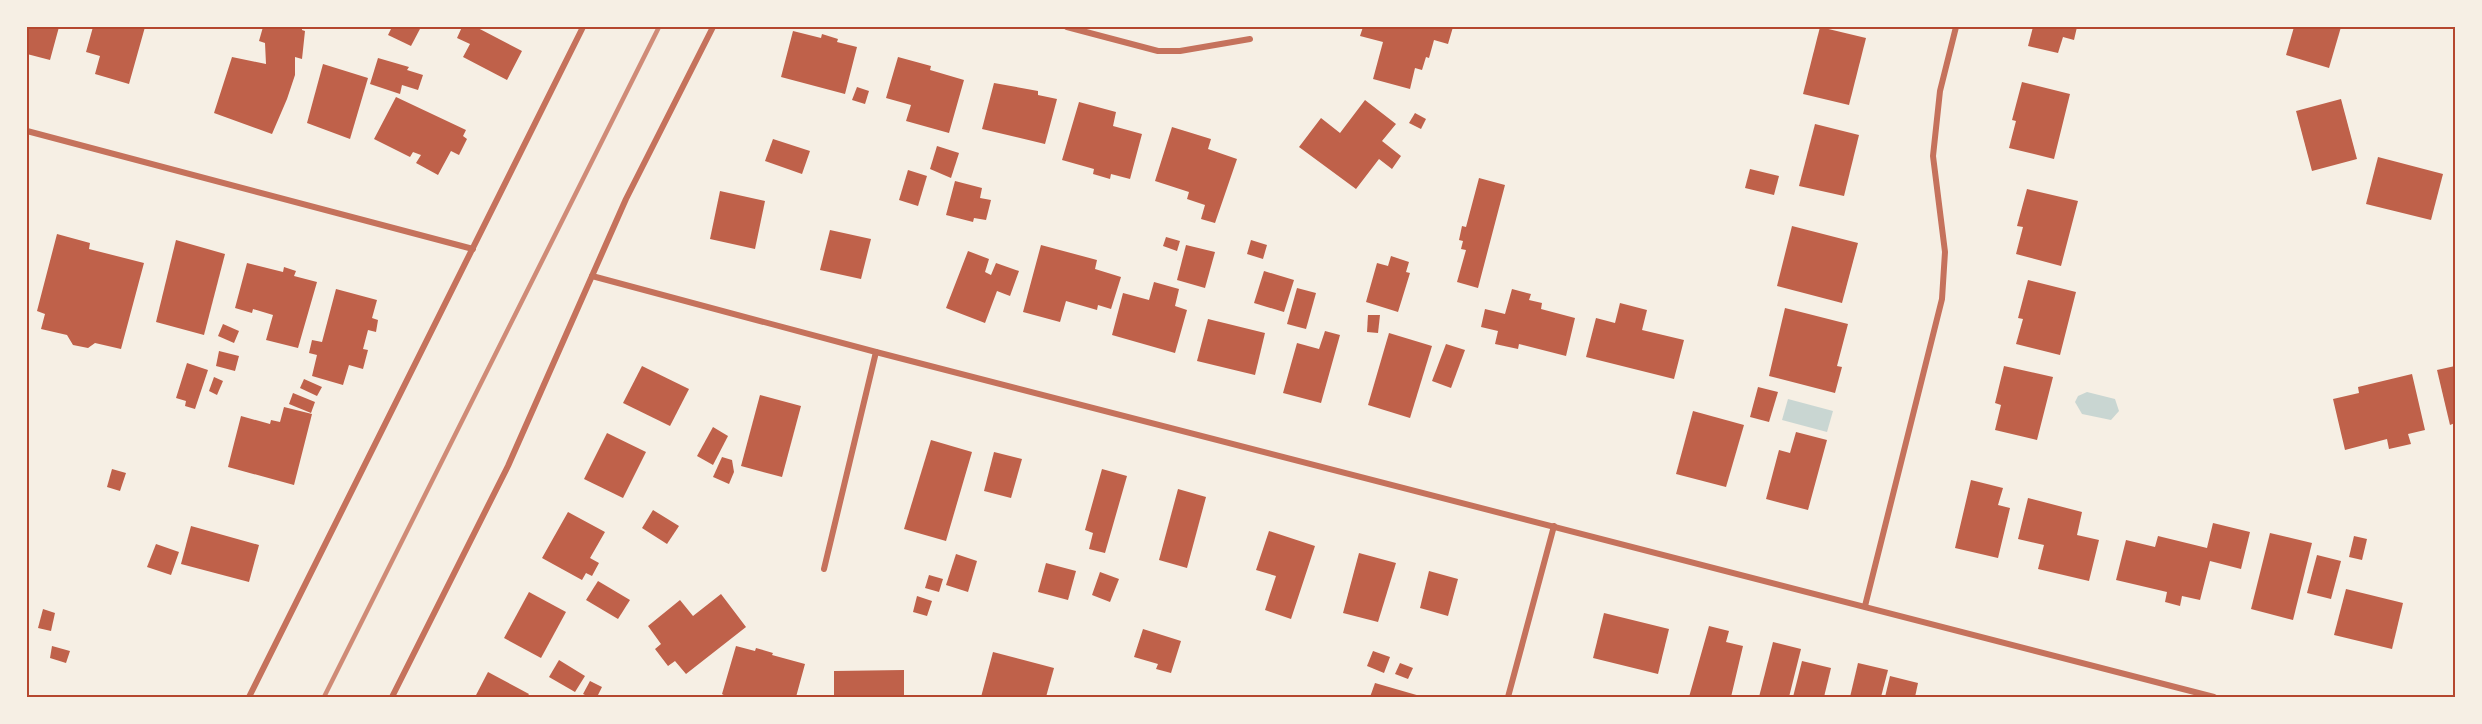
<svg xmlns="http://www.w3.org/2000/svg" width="2482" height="724" font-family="'Sofia Sans Condensed',sans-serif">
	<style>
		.water { fill: #c9d6d2 }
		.building { fill: #bf614a }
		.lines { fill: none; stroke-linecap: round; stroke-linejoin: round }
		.minor { stroke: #c5725c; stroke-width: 6 }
		.rail { stroke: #cf8b77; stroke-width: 4.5 }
		.neatline { fill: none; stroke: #b5482f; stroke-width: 2 }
	</style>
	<rect width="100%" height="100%" fill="#f6efe4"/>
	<g class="water">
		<path d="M2087 392 2115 399 2119 411 2111 420 2082 414 2075 402 2078 396Z"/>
		<path d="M1788 399 1833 411 1827 432 1782 420Z"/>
	</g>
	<g class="building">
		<path d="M27 27H59L50 60 27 54Z"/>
		<path d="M93 27H145L129 84 95 74 100 56 86 52Z"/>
		<path d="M263 27H302V30L305 31 302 59 295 57V75L287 99 272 134 214 113 232 57 266 64 265 43 259 41Z"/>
		<path d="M392 27H421L411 46 388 35Z"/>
		<path d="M462 27H476L522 51 507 80 463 57 470 44 457 38Z"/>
		<path d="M1363 27H1453L1448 44 1434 40 1429 58 1426 57 1422 70 1415 68 1410 89 1373 79 1383 42 1360 36Z"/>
		<path d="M1820 27 1866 38 1849 105 1803 94Z"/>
		<path d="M2033 27H2077L2074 40 2063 37 2058 53 2028 46Z"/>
		<path d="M2294 27H2341L2329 68 2286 55Z"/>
		<path d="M793 31 821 38 822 34 838 39 837 42 857 47 845 94 781 77Z"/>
		<path d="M898 57 931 66 930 70 964 80 949 133 906 121 911 105 886 98Z"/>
		<path d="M378 58 409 67 407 70 423 75 418 90 402 85 400 94 370 84Z"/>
		<path d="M323 64 368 78 350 139 307 123Z"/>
		<path d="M2022 82 2070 94 2054 159 2009 148 2016 121 2012 120Z"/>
		<path d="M994 83 1038 91V95L1057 99 1045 144 982 129Z"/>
		<path d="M857 87 869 91 865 104 852 100Z"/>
		<path d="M396 97 466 130 463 136 467 139 459 155 451 151 438 175 416 163 421 155 413 152 410 157 374 139Z"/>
		<path d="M2341 99 2357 159 2312 171 2296 111Z"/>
		<path d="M1365 100 1396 124 1382 141 1401 156 1392 169 1379 159 1356 189 1299 147 1321 118 1340 133Z"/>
		<path d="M1079 102 1116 112 1113 126 1142 134 1130 179 1111 174 1110 179 1093 174 1094 169 1062 160Z"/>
		<path d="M1415 113 1426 119 1421 129 1409 123Z"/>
		<path d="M1815 124 1859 135 1844 196 1799 186Z"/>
		<path d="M1172 127 1211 139 1208 149 1237 159 1215 223 1201 219 1205 205 1187 199 1189 192 1155 181Z"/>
		<path d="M773 139 810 151 802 174 765 161Z"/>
		<path d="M937 146 959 153 951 178 930 169Z"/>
		<path d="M2378 157 2443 174 2431 220 2366 204Z"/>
		<path d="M1750 169 1779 176 1774 195 1745 188Z"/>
		<path d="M908 170 927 176 918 206 899 200Z"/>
		<path d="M1479 178 1505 185 1478 288 1457 282 1466 250 1461 249 1463 241 1459 240 1462 226 1466 227Z"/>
		<path d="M955 181 982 188 980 198 991 200 986 220 974 218 973 222 946 215Z"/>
		<path d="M2027 189 2078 201 2061 266 2016 254 2023 227 2017 226Z"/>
		<path d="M720 191 765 201 755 249 710 239Z"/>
		<path d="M1792 226 1858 243 1842 303 1777 286Z"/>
		<path d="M830 230 871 239 861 279 820 270Z"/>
		<path d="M57 234 90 243 89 249 144 263 121 349 95 343 88 348 73 345 67 335 41 329 45 314 37 311Z"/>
		<path d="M1166 237 1180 241 1177 251 1163 246Z"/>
		<path d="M176 240 225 254 204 335 156 322Z"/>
		<path d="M1251 240 1267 245 1263 259 1247 254Z"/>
		<path d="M1041 245 1097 260 1095 269 1121 277 1111 309 1098 305 1097 310 1066 301 1060 322 1023 312Z"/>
		<path d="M1186 245 1215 252 1205 288 1177 280Z"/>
		<path d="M968 251 989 259 985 272 991 275 996 263 1019 271 1010 296 997 291 985 323 946 308Z"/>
		<path d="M1391 256 1409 262 1406 272 1410 273 1398 312 1366 302 1377 263 1388 266Z"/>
		<path d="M247 263 283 272 284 267 296 271 294 276 317 282 298 348 266 340 273 315 253 309 252 313 235 308Z"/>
		<path d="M1264 271 1294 280 1284 312 1254 303Z"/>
		<path d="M2028 280 2076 292 2060 355 2016 344 2023 319 2018 318Z"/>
		<path d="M1154 282 1179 289 1175 306 1187 310 1175 353 1112 335 1123 293 1149 300Z"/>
		<path d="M1297 288 1316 293 1306 329 1287 324Z"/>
		<path d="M336 289 377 300 372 318 378 320 376 332 368 330 363 349 368 350 363 369 349 365 343 385 312 376 317 355 309 353 312 340 322 342Z"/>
		<path d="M1512 289 1531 294 1529 300 1542 303 1541 309 1575 318 1566 356 1519 344 1518 349 1495 344 1498 331 1481 327 1485 309 1505 314Z"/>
		<path d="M1620 303 1647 310 1642 330 1684 340 1674 379 1586 357 1596 318 1615 323Z"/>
		<path d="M1785 308 1848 324 1837 366 1842 367 1835 393 1769 376Z"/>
		<path d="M1368 315H1380L1378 333 1367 332Z"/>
		<path d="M1208 319 1265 333 1255 375 1197 361Z"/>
		<path d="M223 324 239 331 234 343 218 336Z"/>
		<path d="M1325 331 1340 335 1321 403 1283 393 1297 343 1319 349Z"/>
		<path d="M1389 333 1432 346 1410 418 1368 405Z"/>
		<path d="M1446 344 1465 350 1451 388 1432 381Z"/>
		<path d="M219 351 239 356 235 371 216 366Z"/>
		<path d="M187 363 208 370 195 409 185 406 186 401 176 398Z"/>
		<path d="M642 366 689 389 670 426 623 403Z"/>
		<path d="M2004 366 2053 377 2037 440 1995 430 2001 405 1995 403Z"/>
		<path d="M2455 366V423L2450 425 2437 370Z"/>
		<path d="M2412 374 2425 430 2408 434 2411 444 2389 449 2387 439 2345 450 2333 399 2359 393 2358 387Z"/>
		<path d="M214 377 223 381 217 395 209 391Z"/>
		<path d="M304 379 322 387 317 396 300 388Z"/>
		<path d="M1758 387 1778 392 1769 422 1750 417Z"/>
		<path d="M293 393 315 402 311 413 289 404Z"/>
		<path d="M760 395 801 406 782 477 741 466Z"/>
		<path d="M284 407 312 414 294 485 228 467 241 416 270 424 271 420 280 422Z"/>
		<path d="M1693 411 1744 425 1726 487 1676 474Z"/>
		<path d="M713 427 728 436 713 465 697 456Z"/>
		<path d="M1796 432 1827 440 1808 510 1766 499 1779 450 1790 453Z"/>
		<path d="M607 433 646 452 623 498 584 479Z"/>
		<path d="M931 440 972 452 946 541 904 529Z"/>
		<path d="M994 452 1022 459 1011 498 984 491Z"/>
		<path d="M722 457 732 460 734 472 729 484 713 477Z"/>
		<path d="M112 469 126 473 120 491 107 487Z"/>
		<path d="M1102 469 1127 476 1105 553 1089 549 1093 533 1085 530Z"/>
		<path d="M1971 480 2003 488 1998 505 2010 508 1998 558 1955 548Z"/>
		<path d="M1178 489 1206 497 1187 568 1159 560Z"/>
		<path d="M2028 498 2082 512 2077 535 2099 540 2089 581 2038 569 2044 545 2018 539Z"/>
		<path d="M653 510 679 526 667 544 642 528Z"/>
		<path d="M568 512 605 532 590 558 599 563 592 576 586 573 582 580 542 558Z"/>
		<path d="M2213 523 2250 532 2241 569 2210 561 2200 600 2182 596 2180 606 2165 602 2167 592 2116 580 2126 540 2155 547 2158 536 2207 548Z"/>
		<path d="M191 526 259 545 249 582 181 564Z"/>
		<path d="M1269 531 1315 546 1291 619 1265 610 1276 576 1256 570Z"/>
		<path d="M2270 533 2312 543 2293 620 2251 609Z"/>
		<path d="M2354 536 2367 539 2362 560 2349 557Z"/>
		<path d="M156 544 179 552 171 575 147 567Z"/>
		<path d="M1359 553 1396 563 1378 622 1343 613Z"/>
		<path d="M956 554 977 561 968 592 946 585Z"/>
		<path d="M2317 555 2341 561 2331 599 2307 593Z"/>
		<path d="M1046 563 1076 571 1068 600 1038 592Z"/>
		<path d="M1429 571 1458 579 1448 616 1420 608Z"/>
		<path d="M1100 572 1119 579 1110 602 1092 595Z"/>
		<path d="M929 575 943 579 939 592 925 588Z"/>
		<path d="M598 581 630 600 618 619 586 600Z"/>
		<path d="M2346 589 2403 603 2392 649 2334 635Z"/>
		<path d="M529 592 566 612 541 658 504 638Z"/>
		<path d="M721 594 746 627 686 674 675 661 668 666 655 649 661 644 648 626 680 600 693 616Z"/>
		<path d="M917 596 932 601 927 616 913 612Z"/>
		<path d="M43 609 55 613 51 631 38 628Z"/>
		<path d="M1604 613 1669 629 1658 674 1593 658Z"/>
		<path d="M1709 626 1729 631 1726 642 1743 646 1731 697H1689Z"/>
		<path d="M1143 629 1181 641 1171 673 1156 669 1158 664 1134 657Z"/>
		<path d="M1773 642 1801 649 1789 697H1759Z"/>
		<path d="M52 646 70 651 66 663 50 658Z"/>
		<path d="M736 646 755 651 756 648 773 653 772 655 805 664 796 697H727L722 694Z"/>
		<path d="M1373 651 1390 657 1384 673 1367 666Z"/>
		<path d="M993 652 1054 668 1046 697H981Z"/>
		<path d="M559 660 585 676 575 692 549 677Z"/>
		<path d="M1802 661 1831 668 1824 697H1793Z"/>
		<path d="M1400 663 1413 668 1408 679 1395 674Z"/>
		<path d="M1858 663 1888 670 1881 697H1850Z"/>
		<path d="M904 670V697H834V671Z"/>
		<path d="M488 672 529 694 527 697H475Z"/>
		<path d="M1890 676 1918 683 1915 697H1885Z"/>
		<path d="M590 681 602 687 597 697H589L583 694Z"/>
		<path d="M1375 683 1420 696V697H1370Z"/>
	</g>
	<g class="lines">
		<g class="minor">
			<path d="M1067 27 1158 51H1180L1250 39"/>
			<path d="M27 131 473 249"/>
			<path d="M592 276 876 352 2214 697"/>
			<path d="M824 569 876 352"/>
			<path d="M1865 606 1942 299 1945 252 1933 156 1940 91 1956 27"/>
			<path d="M249 697 583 27"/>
			<path d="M392 697 508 466 626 199 713 27"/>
			<path d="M1508 697 1554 526"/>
		</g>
		<path class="rail" d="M324 697 659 27"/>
	</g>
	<rect width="2482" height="724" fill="none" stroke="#f6efe4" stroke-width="57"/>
	<rect x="28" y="28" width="2426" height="668" class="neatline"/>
</svg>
